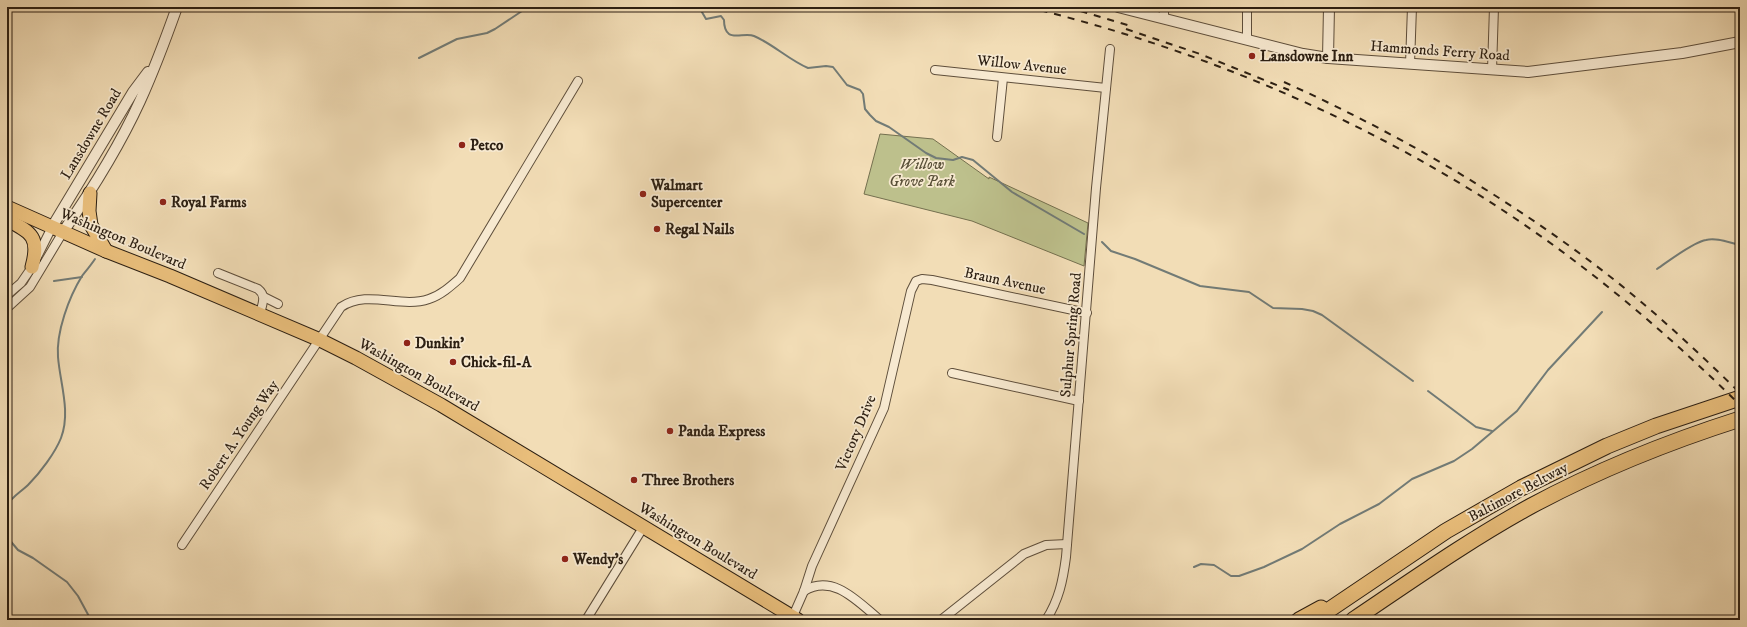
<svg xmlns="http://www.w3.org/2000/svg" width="1747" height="627" font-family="'IM FELL DW Pica',serif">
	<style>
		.green { fill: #bdc08c; stroke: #74704f }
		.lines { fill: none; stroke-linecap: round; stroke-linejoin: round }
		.stream { stroke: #727b76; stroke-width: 2 }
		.minor-casing { stroke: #5e4e3b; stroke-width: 10 }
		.tertiary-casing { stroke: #5e4e3b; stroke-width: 12 }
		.primary-casing { stroke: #2c1f12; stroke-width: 15 }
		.motorway-casing { stroke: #2c1f12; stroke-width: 17 }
		.minor { stroke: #f7e9d0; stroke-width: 8 }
		.tertiary { stroke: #f7e9d0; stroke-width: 10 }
		.primary { stroke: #e9be7b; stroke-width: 13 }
		.motorway { stroke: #e9be7b; stroke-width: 15 }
		.rail { stroke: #2c1f12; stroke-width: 2; stroke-dasharray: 7 7; stroke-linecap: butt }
		.poi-dot { fill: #8f2418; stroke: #f7e9d0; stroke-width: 1.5 }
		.labels { text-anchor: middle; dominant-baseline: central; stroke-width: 3.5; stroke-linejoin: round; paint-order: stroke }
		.street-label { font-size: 15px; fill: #2c1f12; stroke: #f7e9d0 }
		.poi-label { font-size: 15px; font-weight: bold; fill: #2c1f12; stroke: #f7e9d0; text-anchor: start }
		.park-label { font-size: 15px; font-style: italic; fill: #584f37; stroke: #f7e9d0 }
	</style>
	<rect width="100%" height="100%" fill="#f2ddb6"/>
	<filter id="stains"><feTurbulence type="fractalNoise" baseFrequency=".005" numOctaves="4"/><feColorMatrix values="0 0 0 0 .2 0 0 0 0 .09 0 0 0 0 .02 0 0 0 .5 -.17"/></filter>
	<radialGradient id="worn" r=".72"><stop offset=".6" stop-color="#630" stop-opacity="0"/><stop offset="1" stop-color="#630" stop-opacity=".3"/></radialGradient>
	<path class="green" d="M880 134 933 139 989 179V177L1088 223 1084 266 972 221 864 194Z"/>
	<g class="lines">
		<g class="stream">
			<path d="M543 7 547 10C561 6 574 11 587 7"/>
			<path d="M613 7H624"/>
			<path d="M699 7 706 19 721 16 724 20C724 25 725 31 729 34 734 38 747 33 754 36 773 44 789 60 808 68L826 66 833 67 847 85 860 90 863 94 865 109 870 115 876 121 889 127 926 153 936 158 953 160 962 157 973 160 1012 192 1084 234"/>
			<path d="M419 58 457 39 487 33 495 29 528 7"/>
			<path d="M1102 242 1111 251 1135 259 1200 286 1249 292 1273 308 1302 309 1313 311 1322 315 1413 381"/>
			<path d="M1657 269C1669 261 1693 242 1706 240 1717 237 1730 243 1740 245"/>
			<path d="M54 281 82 277"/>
			<path d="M1428 391 1476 427 1492 431"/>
			<path d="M7 506C11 497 21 492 28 485 40 473 55 453 61 438 71 412 60 383 58 357 56 332 69 297 82 276 86 271 91 265 95 259"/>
			<path d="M7 537 18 550 33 558 67 582 78 596 91 620"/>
			<path d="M1194 567 1201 564 1214 565 1231 576H1239L1264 567 1302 549 1340 524 1379 504 1412 479 1454 461 1472 449 1517 411 1548 370 1602 312"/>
		</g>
		<defs>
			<g id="minor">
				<path d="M1164 18V7"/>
				<path d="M1247 40V7"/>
				<path d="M1410 64 1412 7"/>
				<path d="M935 70 1106 88"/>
				<path d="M1492 70 1494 7"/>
				<path d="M997 137 1003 78"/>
				<path d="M218 273 258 289C267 296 262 304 260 314"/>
				<path d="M7 295 21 283 32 267 52 227"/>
				<path d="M264 297 278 304"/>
				<path d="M7 308 30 287 63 232"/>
				<path d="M952 373 1079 401"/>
				<path d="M182 545 341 307C368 289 400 309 429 299 441 295 451 286 460 278L578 81"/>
				<path d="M804 591C833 573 858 602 880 620"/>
				<path d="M793 616 804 591 812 566 884 408 911 291 916 281 922 279 932 280 1087 313"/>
				<path d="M586 620 644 526"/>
				<path d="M941 620 1024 554 1046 545 1067 544"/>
				<path d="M1046 620C1059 600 1063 580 1066 557L1096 188 1110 49"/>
			</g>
			<g id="tertiary">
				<path d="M1118 7 1303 54 1328 58 1528 72 1682 53 1740 42"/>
				<path d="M1328 58 1329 7"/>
				<path d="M52 227 133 92 148 72"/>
				<path d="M63 232C92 190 119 147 140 101 154 70 166 38 177 7"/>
			</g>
			<g id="primary">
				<path d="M90 193 89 211 91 225 106 251"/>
				<path d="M7 207 106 251 170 276 320 340 356 358 441 405 798 620"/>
				<path d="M7 220C32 232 40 238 32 267"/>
			</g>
			<g id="motorway">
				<path d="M1299 620 1321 608"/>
				<path d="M1314 620 1446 531 1521 488 1607 446 1656 426 1740 398"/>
				<path d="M1353 620C1411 581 1469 540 1531 506 1598 470 1668 442 1740 419"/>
			</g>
		</defs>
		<use href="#minor" class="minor-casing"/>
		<use href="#tertiary" class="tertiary-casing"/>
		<use href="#primary" class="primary-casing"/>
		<use href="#motorway" class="motorway-casing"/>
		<use href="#minor" class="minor"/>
		<use href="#tertiary" class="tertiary"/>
		<use href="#primary" class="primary"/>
		<use href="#motorway" class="motorway"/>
		<g class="rail">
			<path d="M1027 7C1197 48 1368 120 1513 217 1595 272 1670 336 1740 405"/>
			<path d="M1067 7 1134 27"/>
			<path d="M1126 29 1200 54 1289 90"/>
			<path d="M1284 82C1397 133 1504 195 1603 271 1651 308 1696 350 1740 393"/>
		</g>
	</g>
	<g class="poi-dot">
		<circle cx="1252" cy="56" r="4"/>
		<circle cx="462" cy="145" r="4"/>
		<circle cx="643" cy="194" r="4"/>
		<circle cx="163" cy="202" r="4"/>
		<circle cx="657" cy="229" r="4"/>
		<circle cx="407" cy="343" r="4"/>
		<circle cx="453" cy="362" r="4"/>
		<circle cx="670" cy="431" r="4"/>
		<circle cx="634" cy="480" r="4"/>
		<circle cx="565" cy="559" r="4"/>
	</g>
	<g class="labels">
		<g class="street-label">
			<text transform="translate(1440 51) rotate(4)">Hammonds Ferry Road</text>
			<text transform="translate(1022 65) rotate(6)">Willow Avenue</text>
			<text transform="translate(91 134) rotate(-59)">Lansdowne Road</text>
			<text transform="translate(123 239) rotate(23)">Washington Boulevard</text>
			<text transform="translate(1005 281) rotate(12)">Braun Avenue</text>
			<text transform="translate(1071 335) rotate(-85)">Sulphur Spring Road</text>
			<text transform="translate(419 375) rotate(29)">Washington Boulevard</text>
			<text transform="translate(856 433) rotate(-67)">Victory Drive</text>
			<text transform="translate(239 435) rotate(-56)">Robert A. Young Way</text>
			<text transform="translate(1518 492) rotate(-28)">Baltimore Beltway</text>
			<text transform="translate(698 541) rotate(31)">Washington Boulevard</text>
		</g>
		<g class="poi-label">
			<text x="1260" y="56">Lansdowne Inn</text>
			<text x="470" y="145">Petco</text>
			<text x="651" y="185">Walmart<tspan x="651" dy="17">Supercenter</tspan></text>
			<text x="171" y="202">Royal Farms</text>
			<text x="665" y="229">Regal Nails</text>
			<text x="415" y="343">Dunkin'</text>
			<text x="461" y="362">Chick-fil-A</text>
			<text x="678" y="431">Panda Express</text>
			<text x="642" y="480">Three Brothers</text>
			<text x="573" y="559">Wendy's</text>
		</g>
		<g class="park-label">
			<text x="922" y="164">Willow<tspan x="922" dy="17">Grove Park</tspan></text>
		</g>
	</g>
	<rect width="1747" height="627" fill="none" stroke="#f2ddb6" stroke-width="24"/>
	<rect x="8" y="8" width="1731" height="611" fill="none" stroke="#2c1f12" stroke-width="2"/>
	<rect x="12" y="12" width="1723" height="603" fill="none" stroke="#2c1f12"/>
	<rect width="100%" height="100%" filter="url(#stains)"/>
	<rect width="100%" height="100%" fill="url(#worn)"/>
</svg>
